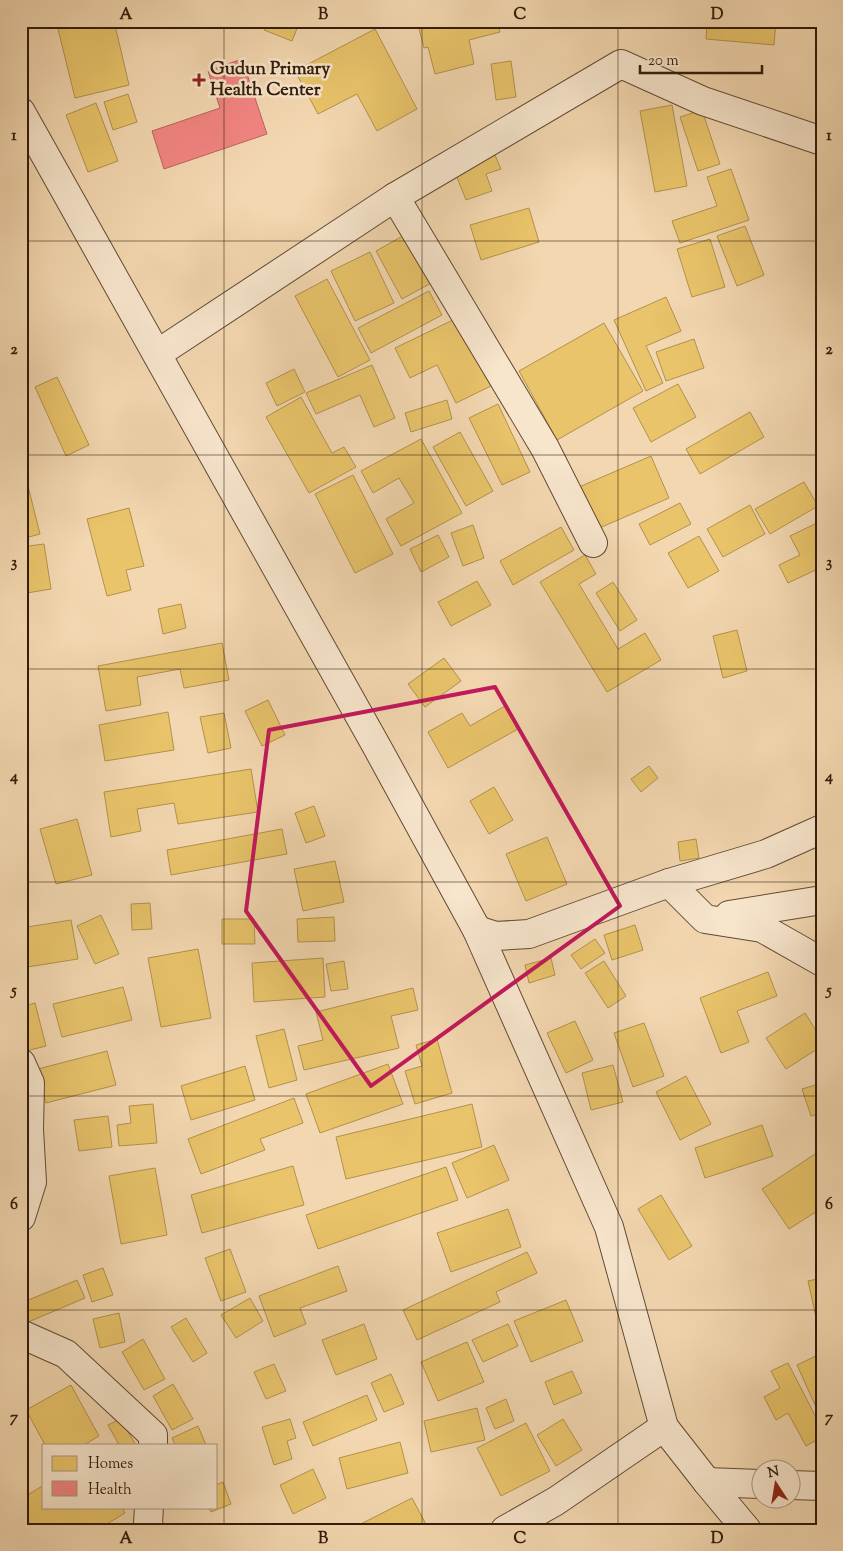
<svg xmlns="http://www.w3.org/2000/svg" width="843" height="1551" font-family="'Sorts Mill Goudy',serif">
	<style>
		.homes { fill: #e9c46a; stroke: #b2924d }
		.health { fill: #f28482; stroke: #b8655e }
		.lines { fill: none; stroke-linecap: round; stroke-linejoin: round }
		.minor-casing { stroke: #624b33; stroke-width: 30 }
		.minor { stroke: #f7e5cc; stroke-width: 28 }
		.marked { fill: none; stroke: #c2185b; stroke-width: 4; stroke-linejoin: round }
		.grid { fill: none; stroke: #321c09; stroke-width: 1; stroke-opacity: 0.55 }
		.poi-dot { fill: #8f2418; stroke: #f7e5cc; stroke-width: 2 }
		.labels { text-anchor: middle; dominant-baseline: central; stroke-width: 5; stroke-linejoin: round; paint-order: stroke }
		.poi-label { font-size: 18px; font-weight: bold; fill: #321c09; stroke: #f7e5cc; text-anchor: start }
		.neatline { fill: none; stroke: #321c09; stroke-width: 2 }
		.grid-label { font-size: 16px; text-anchor: middle; font-weight: bold; fill: #321c09 }
	</style>
	<rect width="100%" height="100%" fill="#f3d7b0"/>
	<filter id="stains"><feTurbulence type="fractalNoise" baseFrequency=".004" numOctaves="4"/><feColorMatrix values="0 0 0 0 .2 0 0 0 0 .09 0 0 0 0 .02 0 0 0 .5 -.17"/></filter>
	<radialGradient id="worn" r=".72"><stop offset=".6" stop-color="#630" stop-opacity="0"/><stop offset="1" stop-color="#630" stop-opacity=".3"/></radialGradient>
	<g class="homes">
		<path d="M93 21H114L129 85 75 98 58 29Z"/>
		<path d="M268 21H300L292 41 264 30Z"/>
		<path d="M417 21H497L500 32 469 40 474 64 435 74 428 47 424 48Z"/>
		<path d="M707 21H776L774 45 706 39Z"/>
		<path d="M375 29 417 109 377 131 357 94 318 114 295 71Z"/>
		<path d="M511 61 516 97 496 100 491 64Z"/>
		<path d="M128 94 137 122 113 130 104 102Z"/>
		<path d="M96 103 118 161 88 172 66 115Z"/>
		<path d="M672 105 687 186 655 192 640 111Z"/>
		<path d="M702 110 720 164 698 171 680 117Z"/>
		<path d="M495 155 501 169 486 174 492 191 466 200 454 170Z"/>
		<path d="M731 169 749 220 680 243 672 221 717 206 707 177Z"/>
		<path d="M529 208 539 242 481 260 470 225Z"/>
		<path d="M745 226 764 275 737 286 717 236Z"/>
		<path d="M408 233 435 281 402 299 376 251Z"/>
		<path d="M710 239 725 287 692 297 677 249Z"/>
		<path d="M370 252 394 303 355 321 331 271Z"/>
		<path d="M327 279 370 360 338 377 295 296Z"/>
		<path d="M429 291 442 315 371 353 358 328Z"/>
		<path d="M666 297 681 331 646 346 663 383 646 391 614 320Z"/>
		<path d="M457 318 491 386 456 403 437 365 410 378 395 348Z"/>
		<path d="M604 323 643 391 557 440 519 371Z"/>
		<path d="M694 339 704 368 666 381 656 352Z"/>
		<path d="M372 365 395 418 374 427 360 395 316 414 306 393Z"/>
		<path d="M294 369 305 392 277 406 266 383Z"/>
		<path d="M57 377 89 445 66 456 35 387Z"/>
		<path d="M678 384 696 417 651 442 633 408Z"/>
		<path d="M301 397 332 453 344 447 356 467 309 493 266 417Z"/>
		<path d="M447 400 452 419 411 432 405 413Z"/>
		<path d="M498 404 530 472 502 485 469 418Z"/>
		<path d="M750 412 764 437 700 474 686 449Z"/>
		<path d="M460 432 493 491 466 506 433 447Z"/>
		<path d="M421 439 462 513 401 546 386 519 414 503 399 478 373 493 361 471Z"/>
		<path d="M651 456 669 498 597 529 579 487Z"/>
		<path d="M21 458 40 534 21 539Z"/>
		<path d="M353 475 393 554 355 573 315 494Z"/>
		<path d="M804 482 818 506 770 534 755 509Z"/>
		<path d="M680 503 691 524 650 545 639 524Z"/>
		<path d="M750 505 765 534 723 557 707 529Z"/>
		<path d="M129 508 144 566 126 570 131 590 107 596 87 519Z"/>
		<path d="M819 522 822 529V567L788 583 779 565 800 555 790 536Z"/>
		<path d="M473 525 484 558 463 566 451 533Z"/>
		<path d="M561 527 574 550 513 585 500 561Z"/>
		<path d="M438 535 449 557 421 572 410 549Z"/>
		<path d="M699 536 719 571 688 588 668 553Z"/>
		<path d="M44 544 51 589 21 594V547Z"/>
		<path d="M585 555 596 574 579 584 618 649 645 633 661 660 607 692 540 582Z"/>
		<path d="M477 581 491 605 451 626 438 602Z"/>
		<path d="M613 582 637 620 620 631 596 593Z"/>
		<path d="M181 604 186 628 163 634 158 609Z"/>
		<path d="M737 630 747 671 723 678 713 636Z"/>
		<path d="M222 643 229 680 184 688 180 669 137 677 141 705 106 711 98 666Z"/>
		<path d="M444 658 461 681 425 707 408 684Z"/>
		<path d="M268 700 285 735 262 746 245 711Z"/>
		<path d="M505 706 518 729 448 768 428 732 462 713 470 726Z"/>
		<path d="M168 712 174 750 105 761 99 725Z"/>
		<path d="M224 713 231 748 208 753 200 717Z"/>
		<path d="M649 766 658 778 641 792 631 779Z"/>
		<path d="M251 769 258 812 178 824 174 803 137 809 141 831 111 837 104 792Z"/>
		<path d="M494 787 513 820 489 834 470 801Z"/>
		<path d="M314 806 325 836 306 843 295 813Z"/>
		<path d="M77 819 92 875 56 884 40 829Z"/>
		<path d="M282 829 287 854 171 875 167 850Z"/>
		<path d="M547 837 567 884 526 901 506 854Z"/>
		<path d="M696 839 699 858 680 861 678 842Z"/>
		<path d="M335 861 344 902 303 911 294 869Z"/>
		<path d="M150 903 152 929 132 930 131 904Z"/>
		<path d="M101 915 119 954 95 964 77 926Z"/>
		<path d="M334 917 335 941 298 942 297 919Z"/>
		<path d="M222 919H254L255 944H222Z"/>
		<path d="M71 920 78 959 21 968V928Z"/>
		<path d="M635 925 643 950 612 960 604 935Z"/>
		<path d="M595 939 605 953 581 969 571 955Z"/>
		<path d="M198 949 211 1018 161 1027 148 958Z"/>
		<path d="M323 958 325 997 254 1002 252 963Z"/>
		<path d="M551 958 555 975 529 983 525 965Z"/>
		<path d="M344 961 348 989 331 991 326 964Z"/>
		<path d="M604 961 626 996 608 1008 585 973Z"/>
		<path d="M768 972 777 996 737 1011 749 1042 721 1053 700 998Z"/>
		<path d="M123 987 132 1020 62 1037 53 1004Z"/>
		<path d="M413 988 418 1010 391 1016 399 1048 304 1070 298 1046 323 1040 316 1012Z"/>
		<path d="M35 1003 46 1046 22 1052 21 1007Z"/>
		<path d="M805 1013 822 1040V1046L786 1069 766 1038Z"/>
		<path d="M575 1021 593 1060 566 1073 547 1033Z"/>
		<path d="M644 1023 664 1076 633 1087 614 1033Z"/>
		<path d="M284 1029 297 1080 269 1088 256 1036Z"/>
		<path d="M437 1039 452 1093 415 1104 405 1071 422 1066 416 1045Z"/>
		<path d="M107 1051 116 1085 46 1103 38 1069Z"/>
		<path d="M388 1064 403 1104 320 1133 306 1094Z"/>
		<path d="M613 1065 623 1102 591 1110 582 1073Z"/>
		<path d="M245 1066 255 1100 191 1120 181 1086Z"/>
		<path d="M686 1076 711 1124 680 1140 656 1092Z"/>
		<path d="M822 1083V1113L811 1116 802 1089Z"/>
		<path d="M294 1098 303 1123 260 1139 265 1150 201 1174 188 1139Z"/>
		<path d="M153 1104 157 1143 119 1146 117 1125 131 1123 129 1106Z"/>
		<path d="M472 1104 482 1147 346 1179 336 1137Z"/>
		<path d="M108 1116 112 1147 79 1151 74 1120Z"/>
		<path d="M762 1125 773 1156 705 1178 695 1148Z"/>
		<path d="M494 1145 509 1180 467 1198 452 1163Z"/>
		<path d="M815 1154 822 1165V1208L789 1229 762 1189Z"/>
		<path d="M293 1166 304 1205 202 1233 191 1195Z"/>
		<path d="M446 1167 458 1200 318 1249 306 1215Z"/>
		<path d="M155 1168 167 1235 121 1244 109 1176Z"/>
		<path d="M661 1195 692 1246 669 1260 638 1209Z"/>
		<path d="M508 1209 521 1247 451 1272 437 1233Z"/>
		<path d="M230 1249 246 1292 221 1301 205 1258Z"/>
		<path d="M527 1252 537 1273 496 1292 500 1302 417 1340 403 1310Z"/>
		<path d="M338 1266 347 1291 300 1308 306 1324 274 1337 259 1296Z"/>
		<path d="M103 1268 113 1295 92 1302 83 1275Z"/>
		<path d="M822 1278V1316L816 1317 808 1281Z"/>
		<path d="M77 1280 85 1298 26 1323 21 1311V1303Z"/>
		<path d="M250 1298 263 1321 236 1338 221 1315Z"/>
		<path d="M566 1300 583 1341 531 1362 514 1321Z"/>
		<path d="M119 1313 125 1342 100 1348 93 1319Z"/>
		<path d="M186 1318 207 1353 193 1362 171 1327Z"/>
		<path d="M364 1324 377 1359 336 1375 322 1340Z"/>
		<path d="M508 1324 518 1346 483 1362 472 1340Z"/>
		<path d="M143 1339 165 1379 144 1390 122 1352Z"/>
		<path d="M467 1342 484 1382 438 1401 421 1362Z"/>
		<path d="M822 1353V1415L820 1416 797 1365Z"/>
		<path d="M788 1363 822 1429V1437L806 1446 788 1413 776 1420 764 1397 780 1388 771 1371Z"/>
		<path d="M274 1364 286 1391 266 1399 254 1372Z"/>
		<path d="M572 1371 582 1393 554 1405 545 1382Z"/>
		<path d="M391 1374 404 1404 384 1412 371 1383Z"/>
		<path d="M173 1384 193 1419 172 1430 153 1396Z"/>
		<path d="M71 1385 99 1436 84 1445H45L26 1410Z"/>
		<path d="M367 1395 377 1420 313 1446 303 1422Z"/>
		<path d="M506 1399 514 1421 495 1429 486 1408Z"/>
		<path d="M477 1408 485 1440 431 1452 424 1421Z"/>
		<path d="M120 1419 136 1445H119L108 1425Z"/>
		<path d="M290 1419 296 1438 287 1441 292 1459 274 1465 262 1427Z"/>
		<path d="M563 1419 582 1450 556 1466 537 1435Z"/>
		<path d="M526 1423 550 1471 501 1496 477 1448Z"/>
		<path d="M198 1426 206 1445H175L172 1438Z"/>
		<path d="M400 1442 408 1473 347 1489 339 1458Z"/>
		<path d="M313 1469 326 1498 293 1514 280 1485Z"/>
		<path d="M223 1482 231 1504 211 1512 209 1507H216V1485Z"/>
		<path d="M44 1485V1507H122L125 1513 97 1530H33L21 1510V1499Z"/>
		<path d="M412 1498 429 1530H349Z"/>
	</g>
	<g class="health">
		<path d="M128 21H142L130 26Z"/>
		<path d="M242 59 267 134 164 169 152 131 220 108 208 71Z"/>
	</g>
	<g class="lines">
		<defs>
			<g id="minor">
				<path d="M21 112 377 747 477 930 609 1227 664 1427 707 1482 747 1530"/>
				<path d="M395 197 545 448 593 543"/>
				<path d="M157 354 395 197 621 64 703 101 822 141"/>
				<path d="M669 883 705 919 762 928 822 962"/>
				<path d="M729 915 822 900"/>
				<path d="M477 930 496 936 529 934 669 883 766 854 822 829"/>
				<path d="M21 1063 30 1083 29 1129 32 1182 21 1217"/>
				<path d="M21 1334 66 1354 153 1435V1445"/>
				<path d="M707 1482 760 1484"/>
				<path d="M790 1485 822 1486"/>
				<path d="M149 1507 148 1523 150 1530"/>
				<path d="M505 1530 556 1501 664 1427"/>
			</g>
		</defs>
		<use href="#minor" class="minor-casing"/>
		<use href="#minor" class="minor"/>
	</g>
	<path class="marked" d="M495 687 620 906 371 1086 246 911 269 730Z"/>
	<path class="grid" d="M224 21V1530M422 21V1530M618 21V1530M21 241H822M21 455H822M21 669H822M21 882H822M21 1096H822M21 1310H822"/>
	<path class="poi-dot" d="M196.5 72.5h5v5h5v5h-5v5h-5v-5h-5v-5h5z"/>
	<g class="labels">
		<g class="poi-label">
			<text x="210" y="70">Gudun Primary<tspan x="210" dy="21">Health Center</tspan></text>
		</g>
	</g>
	<rect width="843" height="1551" fill="none" stroke="#f3d7b0" stroke-width="55"/>
	<rect x="42" y="1444" width="175" height="65" fill="#f7e5cc" stroke="#a8957e"/>
	<rect x="52" y="1456" width="25" height="15" fill="#e9c46a" stroke="#a8957e"/>
	<text x="88" y="1468" font-size="15" fill="#321c09">Homes</text>
	<rect x="52" y="1481" width="25" height="15" fill="#f28482" stroke="#a8957e"/>
	<text x="88" y="1494" font-size="15" fill="#321c09">Health</text>
	<g transform="translate(776 1484) rotate(348)"><circle r="24" fill="#f7e5cc" stroke="#a8957e"/>
	<path d="M0-4L9 19L0 12L-9 19Z" fill="#8f2418"/>
	<text y="-8" font-size="14" font-weight="bold" text-anchor="middle" fill="#321c09">N</text>
	</g>
	<path d="M640 65v8h122v-8" fill="none" stroke="#321c09" stroke-width="2.5"/>
	<text x="648" y="65" font-size="15" fill="#321c09" stroke="#f7e5cc" stroke-width="4" paint-order="stroke">20 m</text>
	<rect x="28" y="28" width="788" height="1496" class="neatline"/>
	<g class="grid-label">
		<text x="126" y="19">A</text>
		<text x="323" y="19">B</text>
		<text x="520" y="19">C</text>
		<text x="717" y="19">D</text>
		<text x="14" y="140">1</text>
		<text x="829" y="140">1</text>
		<text x="14" y="354">2</text>
		<text x="829" y="354">2</text>
		<text x="14" y="567">3</text>
		<text x="829" y="567">3</text>
		<text x="14" y="781">4</text>
		<text x="829" y="781">4</text>
		<text x="14" y="995">5</text>
		<text x="829" y="995">5</text>
		<text x="14" y="1209">6</text>
		<text x="829" y="1209">6</text>
		<text x="14" y="1422">7</text>
		<text x="829" y="1422">7</text>
		<text x="126" y="1543">A</text>
		<text x="323" y="1543">B</text>
		<text x="520" y="1543">C</text>
		<text x="717" y="1543">D</text>
	</g>
	<rect width="100%" height="100%" filter="url(#stains)"/>
	<rect width="100%" height="100%" fill="url(#worn)"/>
</svg>
